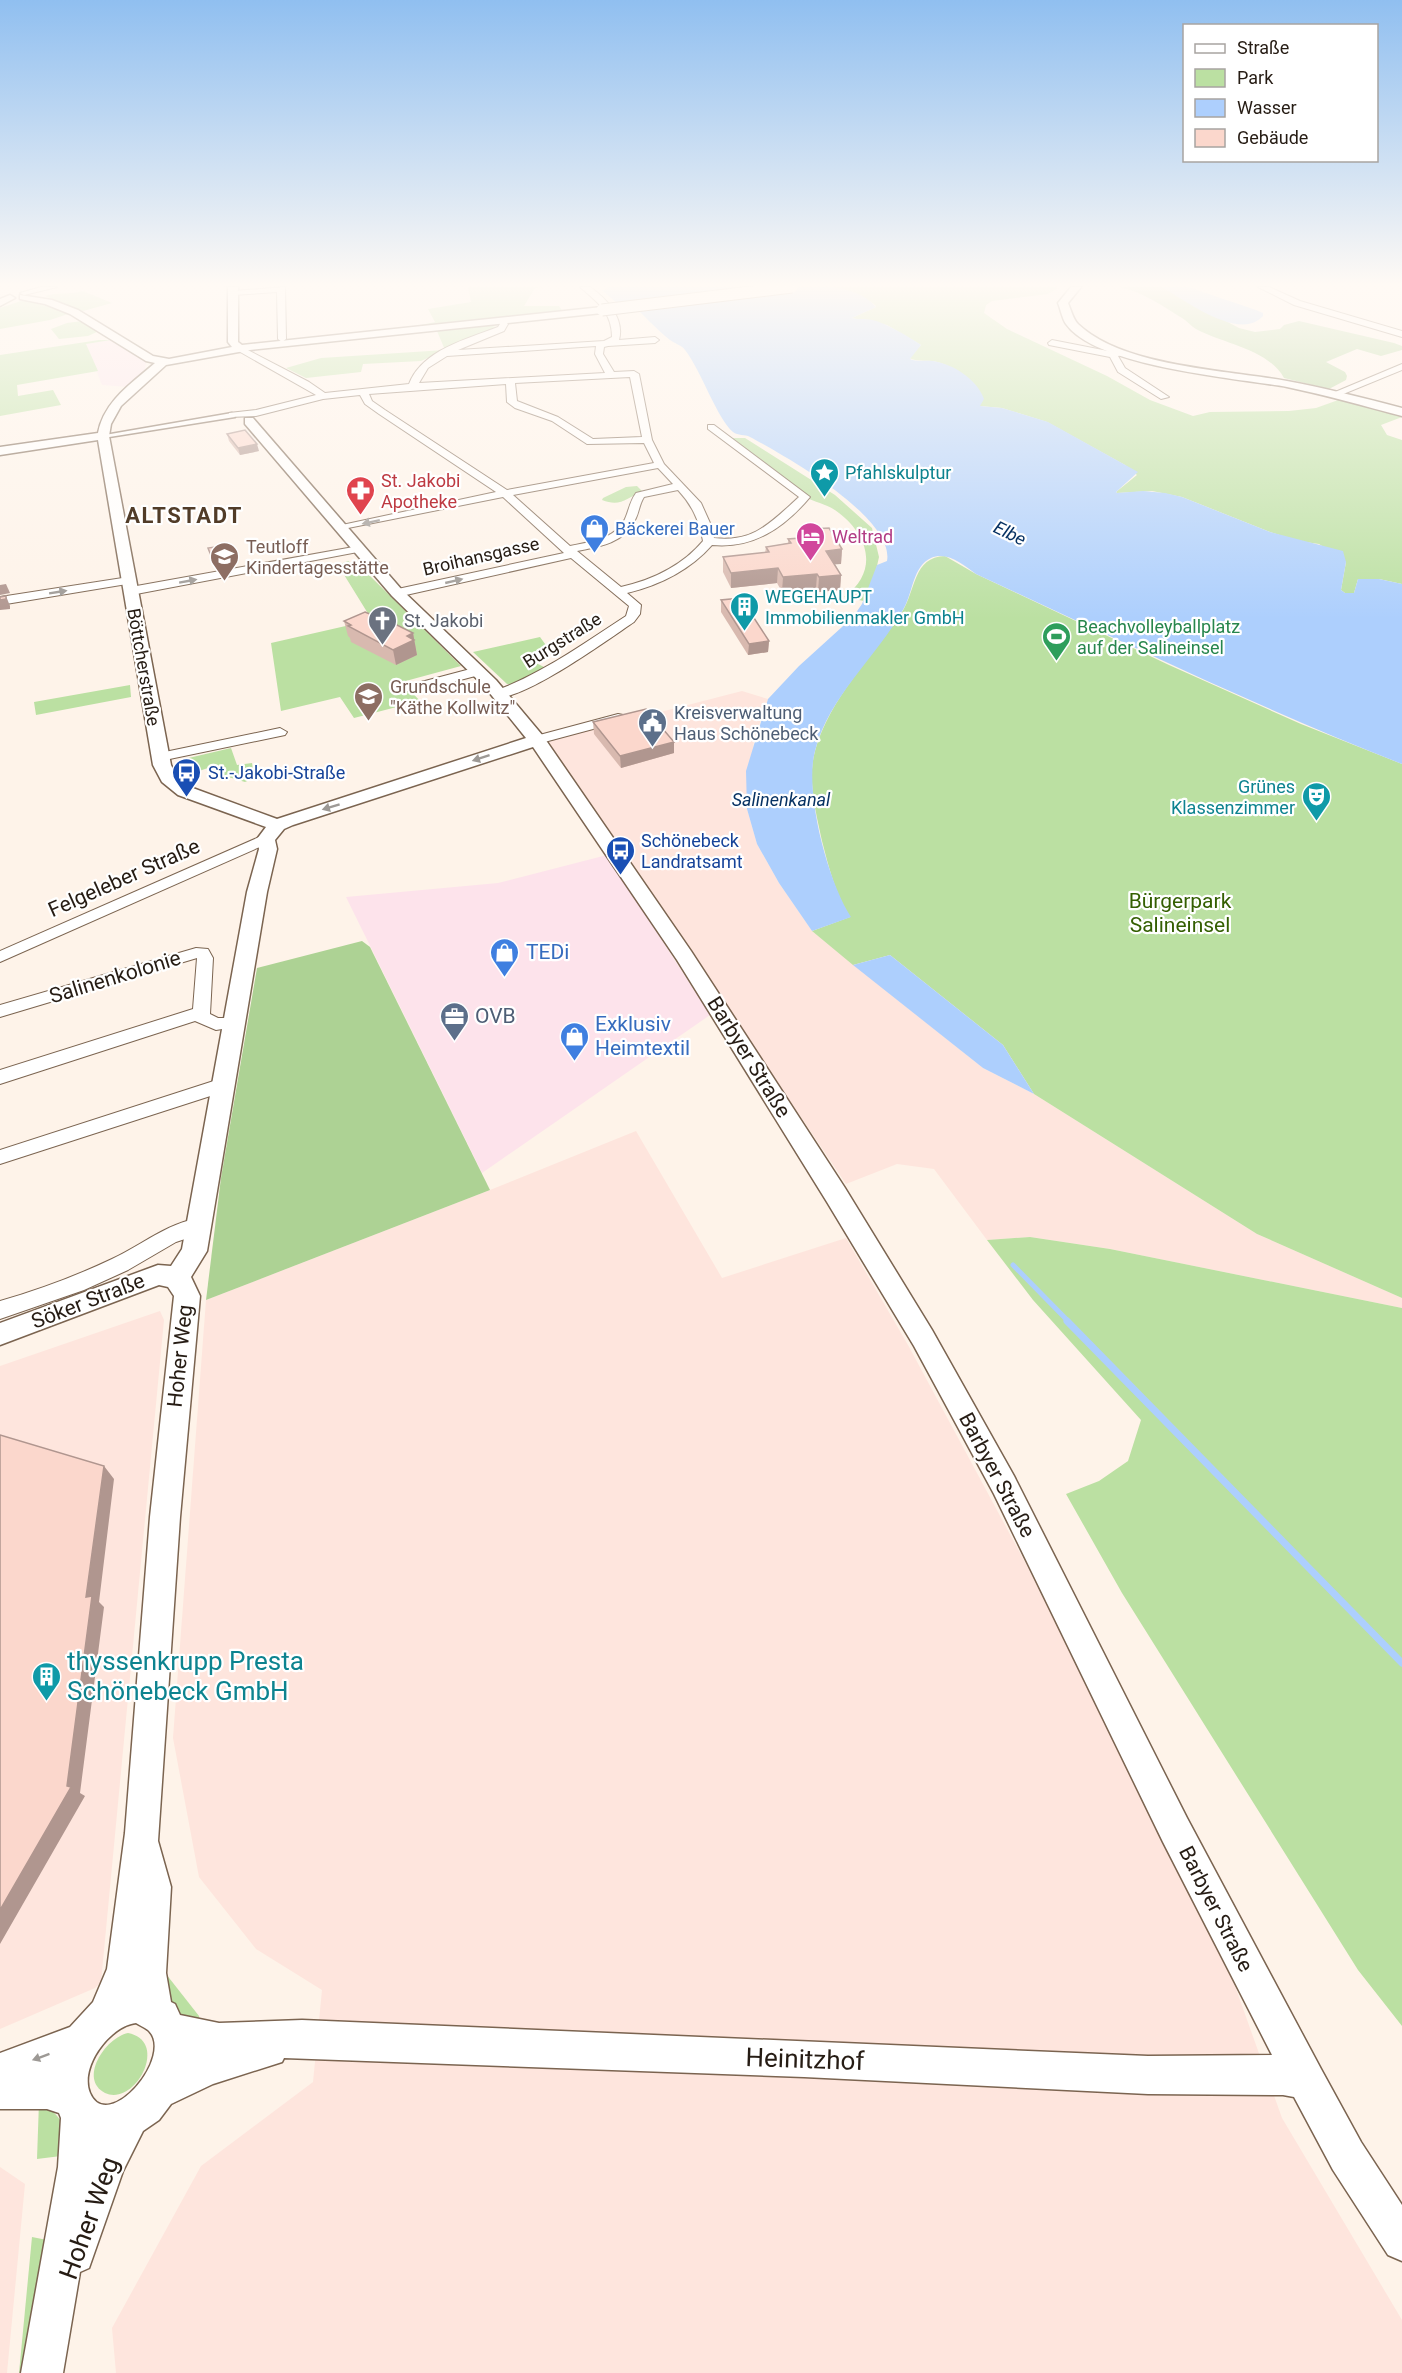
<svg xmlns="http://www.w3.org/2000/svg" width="1402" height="2373" font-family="Roboto,sans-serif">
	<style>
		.commercial { fill: #fde3eb }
		.industrial { fill: #fee5dd }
		.green { fill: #bbe0a2 }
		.forest { fill: #add294 }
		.water { fill: #adcffd }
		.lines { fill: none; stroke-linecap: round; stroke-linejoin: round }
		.stream-far1 { stroke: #adcffd; stroke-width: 5 }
		.stream { stroke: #adcffd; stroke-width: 7 }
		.pedestrian-casing { stroke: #7b6450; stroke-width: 3 }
		.minor-casing { stroke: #7b6450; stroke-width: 2 }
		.tertiary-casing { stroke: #7b6450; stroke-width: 3 }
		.pedestrian { fill: #fff; fill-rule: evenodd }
		.minor { fill: #fff; fill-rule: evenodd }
		.tertiary { fill: #fff; fill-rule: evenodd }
		.tertiary-bridge-casing { stroke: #7b6450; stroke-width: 13; stroke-linecap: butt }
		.tertiary-bridge { stroke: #fff; stroke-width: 11 }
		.wall { fill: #d8b9af }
		.shaded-wall { fill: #b0968f }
		.building { fill: #fbd7cc; stroke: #b0968f; stroke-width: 1.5 }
		.oneway { fill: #9d9995 }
		.labels { text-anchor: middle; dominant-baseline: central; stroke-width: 4.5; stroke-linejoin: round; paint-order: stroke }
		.far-culture-label { font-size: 18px; fill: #0d838f; stroke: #fff; text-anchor: start }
		.far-health-label { font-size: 18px; fill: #be3a42; stroke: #fff; text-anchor: start }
		.far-shop-label { font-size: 18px; fill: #366cbe; stroke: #fff; text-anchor: start }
		.far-water-label { font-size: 18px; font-style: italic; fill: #073263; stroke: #fff }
		.far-hotel-label { font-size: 18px; fill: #b23c85; stroke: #fff; text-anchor: start }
		.far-education-label { font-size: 18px; fill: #785e54; stroke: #fff; text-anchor: start }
		.far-street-label { font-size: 18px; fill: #261c14; stroke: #fff }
		.far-worship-label { font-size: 18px; fill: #5b616d; stroke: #fff; text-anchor: start }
		.far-leisure-label { font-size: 18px; fill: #27864d; stroke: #fff; text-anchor: start }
		.far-service-label { font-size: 18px; fill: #4e5e75; stroke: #fff; text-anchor: start }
		.far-transit-label { font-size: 18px; fill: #164399; stroke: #fff; text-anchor: start }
		.street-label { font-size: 21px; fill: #261c14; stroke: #fff }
		.park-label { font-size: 21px; fill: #345f02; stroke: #fff }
		.shop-label { font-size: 21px; fill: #366cbe; stroke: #fff; text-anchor: start }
		.service-label { font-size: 21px; fill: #4e5e75; stroke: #fff; text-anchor: start }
		.far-district-label { font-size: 22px; font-weight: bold; letter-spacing: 1.5px; fill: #513c28; stroke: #fff }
		.near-culture-label { font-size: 26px; fill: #0d838f; stroke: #fff; text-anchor: start }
		.near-street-label { font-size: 26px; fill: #261c14; stroke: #fff }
	</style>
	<rect width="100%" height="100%" fill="#fef3e9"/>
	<g class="commercial">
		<path d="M116 339 145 359 146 364 145 369 128 387 102 385 86 344Z"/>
		<path d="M607 855 710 1015 482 1173 346 897 498 883Z"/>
	</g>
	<g class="industrial">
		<path d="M742 691 768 699 754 740 747 809 757 844 779 883 812 931 983 1068 1034 1094 1257 1234 1402 1298V1308L1110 1249 1030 1237 987 1240 934 1169 897 1164 846 1184 548 741Z"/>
		<path d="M636 1131 722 1278 846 1238 908 1345 1026 1564 1235 1986 1282 2118 1402 2320V2373H116L112 2328 201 2166 313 2082 322 1990 256 1949 199 1877 173 1738 206 1300 490 1190Z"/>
		<path d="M160 1311 164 1320 101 1982 95 1988 0 2029V1366Z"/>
		<path d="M0 2167 25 2184 7 2373H0Z"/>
	</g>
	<g class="green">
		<path d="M468 287H550L535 288 524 306H559L563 312 406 328 435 322 428 309 471 302Z"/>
		<path d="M829 287H1056L1058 288 1048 294 992 301 986 305 984 313 1007 329 1107 376 1150 400 1193 416 1210 412 1289 411 1316 408 1341 399 1402 415V417L1381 425 1387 435 1402 440V584L1379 579H1358L1354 593H1345L1341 590 1346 562 1319 544 1298 541 1270 532 1182 497 1152 491 1117 493 1116 492 1137 475 1125 465 1047 422 1002 408 980 406C977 384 955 364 932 361 924 360 917 362 909 358L921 345 887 325 852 318 876 307 875 305C858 293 850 290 829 287Z"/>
		<path d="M83 291 112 303 83 311 45 296C59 292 67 295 83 291Z"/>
		<path d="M24 300 46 306 68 314 50 320 0 329V308Z"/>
		<path d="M82 321 99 331 88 336 59 339 51 329 67 323Z"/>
		<path d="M489 325 496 327 421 361 363 364 361 372 306 378 286 368 321 358 445 350 437 331Z"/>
		<path d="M99 340H111L86 344 98 371 17 385 18 396 53 390 61 405 0 416V355Z"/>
		<path d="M727 438H745L835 495 872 528 879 557 869 602 844 597C879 572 869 536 839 513 828 504 816 503 805 497 781 484 750 456 727 438Z"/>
		<path d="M637 486 642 491C626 499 620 507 602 500L603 498 626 487Z"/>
		<path d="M945 556 976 574 1169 665 1301 724 1402 764V1298L1257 1234 1034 1094 1003 1045 890 955 853 965 812 931 850 917C835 893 829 868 822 841 816 813 807 779 815 751 829 699 873 656 902 612 916 590 913 557 945 556Z"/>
		<path d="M348 561 366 572 461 666 402 682 420 701 354 718 340 697 281 711 271 643 372 620 338 565Z"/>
		<path d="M540 637 548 648 526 655 534 662 546 668 511 684H507L473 652Z"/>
		<path d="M130 685 131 697 36 715 34 702Z"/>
		<path d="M231 748 237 765 252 763 254 778 245 782 215 773 208 768 199 771H183L180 760Z"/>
		<path d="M1030 1237 1110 1249 1402 1308V2026L1358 1970 1122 1593 1066 1494 1099 1481 1128 1461 1141 1420 1033 1300 987 1240Z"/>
		<path d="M166 1974 199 2016 200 2021H186C170 2005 166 1996 166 1974Z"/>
		<path d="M128 2033C170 2041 135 2107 105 2093 78 2079 105 2038 128 2033Z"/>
		<path d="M39 2102C65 2118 66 2127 69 2155L37 2159Z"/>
		<path d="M32 2237 52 2241 24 2373H19Z"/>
	</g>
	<g class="forest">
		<path d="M1119 287H1162L1239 328 1255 332 1280 329 1284 325 1299 321 1394 343 1402 346V350L1381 356 1357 349 1326 362 1345 372 1347 376 1346 380 1329 389 1284 378C1268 349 1224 344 1196 329 1191 326 1187 321 1182 318 1163 306 1141 291 1119 287Z"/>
		<path d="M362 941 370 947 490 1190 206 1300 221 1178 257 968Z"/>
	</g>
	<g class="water">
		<path d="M606 287H829C847 289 864 293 876 307L852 318C859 320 865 318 872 320 884 322 911 338 921 345L910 359C917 362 925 360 933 361 953 364 977 379 984 399L980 406 1002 408 1048 422 1138 472 1116 492 1117 493 1143 491 1165 493 1182 497 1270 532 1343 551 1346 562 1341 590 1345 593H1354L1358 579H1379L1402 584V764C1257 707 1117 639 976 574 963 565 948 551 931 558 913 566 913 592 904 608 877 657 829 696 815 751 804 792 828 882 851 917L812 931 779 883 757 844 747 809 746 771 768 699 799 666 853 617 862 604 877 565 887 561C895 518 784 455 750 437 745 434 738 436 733 432 717 419 701 370 685 350 682 345 675 344 670 340 656 329 644 315 630 303L619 305 602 290 608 289Z"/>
		<path d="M1162 287H1188L1256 310 1263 313V316C1240 342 1186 301 1162 287Z"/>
		<path d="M890 955 1003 1045 1034 1094 983 1068 853 965Z"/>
	</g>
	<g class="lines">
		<path class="stream-far1" d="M1013 1265 1069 1322"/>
		<path class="stream" d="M1067 1321 1402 1663"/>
		<defs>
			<path id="pedestrian" d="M232 413 235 417 103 438 99 436Z"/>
			<g id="minor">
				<path d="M41 287H57L24 295 20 293Z"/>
				<path d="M285 287 286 339 282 342 278 339 277 292 233 295 229 293 233 291Z"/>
				<path d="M580 287H590C606 298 625 318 619 340L655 337 659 340 655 343 608 346 604 347 603 354 614 372 634 371 639 374 652 440 664 464 701 503 710 523 714 538C754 543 771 522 799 497L708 429V425H714L810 497C784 528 753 549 712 545 690 570 660 585 627 593L641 605 640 614 634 622C610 638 521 703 495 697L493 694 495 691C543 673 583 644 626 616L629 606 571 558 397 597 393 596V590L564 553 503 497 338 530 336 528 342 525 496 492 379 414 365 404 360 395 323 399 256 416 229 417V413L256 410 316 395 235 349 242 347 309 382 325 393 409 384C422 350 467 339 498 327L500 324 498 321 502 318 508 324 504 331 458 350 604 341 612 337C612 312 597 302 580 287ZM596 346 595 354 605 373 419 383 428 368 447 356ZM630 377 642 437 593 439 558 417 517 401 515 383ZM506 384 507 402 515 408 552 421 587 444 644 443 654 463 507 490 385 410 372 401 369 394ZM658 468 673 484 636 493C630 501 629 510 625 519 616 539 589 542 570 546L513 495ZM678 490C692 505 699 520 703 541 682 566 652 580 621 587L577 551C598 547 625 543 635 520 639 513 639 505 644 497Z"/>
				<path d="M1258 287H1269L1300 301 1402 331V337L1294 305Z"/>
				<path d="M1052 340 1113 352 1122 351V355L1118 356 1125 368 1169 397 1161 399 1118 372 1110 357 1049 345 1048 343Z"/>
				<path d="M1402 364V370L1336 397 1328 395Z"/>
				<path d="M359 546 365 549 363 551 131 595 125 591 131 587Z"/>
				<path d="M129 577 135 581 133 583 0 605V597Z"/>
				<path d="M478 667 483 668 484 671 483 674 411 693 404 689 406 686Z"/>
				<path d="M618 714 623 715 625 718 623 721 537 744 530 740 532 737Z"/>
				<path d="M280 728 287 732 285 735 160 761 153 757 160 753Z"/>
				<path d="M266 834 274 839 271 842 0 962V951Z"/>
				<path d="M196 948 208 949 213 958 210 1014 218 1018H241L244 1022 241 1026 216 1030 195 1021 0 1084V1070L193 1009 197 958 0 1017V1005Z"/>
				<path d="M223 1078 229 1080 232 1085 229 1090 0 1164V1150Z"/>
				<path d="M199 1218 206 1220 209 1226 206 1232 176 1242 128 1270 84 1290 0 1319V1301C39 1290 76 1276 112 1259 142 1245 166 1224 199 1218Z"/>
			</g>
			<g id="tertiary">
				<path d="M228 287H238V342L242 345 602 307 607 310 602 313 250 350 166 365 121 406 111 424 109 436 171 765 176 775 190 787 277 819 526 738 484 686 392 596 245 424V418H253L402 590 496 680 543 736 691 951 845 1188 932 1330 1014 1476 1187 1818 1321 2069 1361 2142 1402 2205V2261L1388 2255 1333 2170 1294 2097 1283 2095 1148 2094 804 2077 284 2058 282 2062 213 2084 171 2104 159 2120 143 2131 123 2171 89 2268 80 2272 63 2373H21L58 2167 61 2118 59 2113 47 2109H0V2053L70 2027 93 2002 107 1969 125 1833 150 1517 174 1296 168 1287 159 1285 0 1345V1323L158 1265 171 1266 182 1249 247 892 259 849 257 839 266 827 178 795 162 782 153 765 98 440 0 455V447L98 433C104 401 132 383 155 363L146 361 70 314 45 304 20 299V295L52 300 78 310 153 356 169 359 232 347 228 342ZM533 747 677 960 827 1202 914 1346 994 1494 1163 1842 1272 2055 1148 2056 302 2020 219 2023 180 2015 175 2004 171 2002 166 1973 171 1887 158 1841 180 1517 200 1296 191 1277 207 1251 267 892 277 849 275 840 284 829 293 825ZM136 2023C139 2025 144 2027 148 2030 176 2055 108 2135 90 2093 79 2067 110 2026 136 2023Z"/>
				<path d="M1071 287H1081L1068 303C1071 310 1073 319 1078 324 1123 367 1227 370 1287 381 1325 388 1364 398 1402 408V416C1364 406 1326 395 1287 387 1236 378 1096 367 1066 324 1062 318 1061 310 1058 303Z"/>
				<path d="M10 295 15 298 0 306V299Z"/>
			</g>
		</defs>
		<use href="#pedestrian" class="pedestrian-casing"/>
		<use href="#minor" class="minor-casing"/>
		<use href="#tertiary" class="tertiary-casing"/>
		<use href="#pedestrian" class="pedestrian"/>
		<use href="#minor" class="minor"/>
		<use href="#tertiary" class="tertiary"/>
		<defs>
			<path id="tertiary-bridge" d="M602 310 792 287"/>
		</defs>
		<use href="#tertiary-bridge" class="tertiary-bridge-casing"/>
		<use href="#tertiary-bridge" class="tertiary-bridge"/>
	</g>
	<g class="wall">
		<path d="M227 434 259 451 240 455 229 441Z"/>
		<path d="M811 529 842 549 841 564H835L841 575 840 590 818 592 816 589 782 592 777 583 731 588 723 572V557L765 553 766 547 788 543V539L810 537Z"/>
		<path d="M721 600 769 641 768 652 748 655 721 612Z"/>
		<path d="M372 615 413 633 417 655 396 665 351 642 350 638 348 636 344 621Z"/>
		<path d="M593 722 674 753 621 768 594 734Z"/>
	</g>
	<g class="shaded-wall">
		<path d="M257 444 259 451 240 455 238 448Z"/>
		<path d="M842 549 841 564 825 565 826 551Z"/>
		<path d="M233 555 236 566 216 569 212 558Z"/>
		<path d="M778 568 777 583 731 588V573Z"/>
		<path d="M817 574 816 589 782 592 783 577Z"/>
		<path d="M841 575 840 590 818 592 819 577Z"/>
		<path d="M6 584 10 593 0 595V585Z"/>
		<path d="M6 596 10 606V609L0 610V600Z"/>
		<path d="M413 633 417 655 396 665 393 650 407 636Z"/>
		<path d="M769 641 768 652 748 655 749 644Z"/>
		<path d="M674 742V753L621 768 620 756Z"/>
		<path d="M104 1466 114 1479 99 1602 104 1607 80 1793 85 1796 0 1944V1910L67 1786 86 1597Z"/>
	</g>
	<g class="building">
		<path d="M245 430 257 444 238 448 227 434Z"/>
		<path d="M829 528 842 549 826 551 841 575 819 577 817 574 783 577 778 568 731 573 723 557 769 552 766 547 791 543 788 539 815 537 811 529Z"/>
		<path d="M228 545 233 555 212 558 208 548Z"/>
		<path d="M6 596V599L0 600V597Z"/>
		<path d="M741 598 769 641 749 644 721 600Z"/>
		<path d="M365 612 372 615 375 614 413 633 407 636 414 640 393 650 348 626 351 625 344 621Z"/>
		<path d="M646 709 674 742 620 756 593 722Z"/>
		<path d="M0 1435 104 1466 86 1597 92 1596 67 1786 71 1787 0 1910Z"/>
	</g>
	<defs><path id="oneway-solid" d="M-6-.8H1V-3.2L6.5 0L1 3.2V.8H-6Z" transform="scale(1.5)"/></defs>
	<g class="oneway">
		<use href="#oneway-solid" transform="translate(371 522) rotate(168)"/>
		<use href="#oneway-solid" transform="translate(188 581) rotate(-10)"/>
		<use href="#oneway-solid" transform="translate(454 581) rotate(-13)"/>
		<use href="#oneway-solid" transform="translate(58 592) rotate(-9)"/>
		<use href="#oneway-solid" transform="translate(481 758) rotate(162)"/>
		<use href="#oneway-solid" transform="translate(331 807) rotate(163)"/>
		<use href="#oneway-solid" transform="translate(41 2057) rotate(160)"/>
	</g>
	<linearGradient id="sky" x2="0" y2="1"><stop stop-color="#90bff0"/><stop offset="0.46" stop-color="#fffaf5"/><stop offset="1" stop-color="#fffaf5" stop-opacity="0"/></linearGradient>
	<rect width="1402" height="619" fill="url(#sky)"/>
	<defs>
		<symbol id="sight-pin" viewBox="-11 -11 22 30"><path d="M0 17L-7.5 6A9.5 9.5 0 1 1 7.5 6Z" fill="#0f9aa8" stroke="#fff"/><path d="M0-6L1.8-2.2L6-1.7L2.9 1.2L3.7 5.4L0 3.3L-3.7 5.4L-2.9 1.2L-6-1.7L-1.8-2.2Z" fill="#fff"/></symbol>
		<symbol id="pharmacy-pin" viewBox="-11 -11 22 30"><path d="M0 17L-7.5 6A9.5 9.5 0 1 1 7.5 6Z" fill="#e0444e" stroke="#fff"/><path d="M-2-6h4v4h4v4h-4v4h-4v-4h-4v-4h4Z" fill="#fff"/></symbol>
		<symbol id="shop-pin" viewBox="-11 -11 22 30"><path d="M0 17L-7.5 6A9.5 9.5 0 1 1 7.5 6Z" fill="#3f7fe0" stroke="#fff"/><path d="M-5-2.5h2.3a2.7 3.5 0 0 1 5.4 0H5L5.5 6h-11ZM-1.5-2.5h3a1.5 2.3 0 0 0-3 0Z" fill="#fff"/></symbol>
		<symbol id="hotel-pin" viewBox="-11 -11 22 30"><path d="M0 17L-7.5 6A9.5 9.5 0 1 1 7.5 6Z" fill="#d1479c" stroke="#fff"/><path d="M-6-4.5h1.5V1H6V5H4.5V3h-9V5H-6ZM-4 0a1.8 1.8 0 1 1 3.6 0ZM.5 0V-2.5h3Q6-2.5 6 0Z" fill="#fff"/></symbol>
		<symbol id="school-pin" viewBox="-11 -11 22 30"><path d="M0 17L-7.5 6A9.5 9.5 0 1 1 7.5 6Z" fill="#8d6e63" stroke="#fff"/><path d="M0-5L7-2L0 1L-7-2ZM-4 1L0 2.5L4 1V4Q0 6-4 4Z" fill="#fff"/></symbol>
		<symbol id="building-pin" viewBox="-11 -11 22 30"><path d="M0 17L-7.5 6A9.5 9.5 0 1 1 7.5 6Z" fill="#0f9aa8" stroke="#fff"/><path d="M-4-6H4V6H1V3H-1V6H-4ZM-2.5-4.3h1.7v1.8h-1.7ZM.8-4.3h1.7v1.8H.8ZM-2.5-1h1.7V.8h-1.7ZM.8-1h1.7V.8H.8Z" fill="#fff"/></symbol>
		<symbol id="church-pin" viewBox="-11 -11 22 30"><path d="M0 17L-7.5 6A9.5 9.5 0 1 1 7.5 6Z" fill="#6b7280" stroke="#fff"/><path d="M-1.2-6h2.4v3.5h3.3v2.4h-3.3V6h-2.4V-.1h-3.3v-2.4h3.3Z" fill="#fff"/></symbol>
		<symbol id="stadium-pin" viewBox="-11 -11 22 30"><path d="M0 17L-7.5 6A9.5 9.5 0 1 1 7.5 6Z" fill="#2e9e5b" stroke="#fff"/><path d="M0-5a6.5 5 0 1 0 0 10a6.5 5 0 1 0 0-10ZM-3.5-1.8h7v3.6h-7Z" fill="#fff"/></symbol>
		<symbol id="civic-pin" viewBox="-11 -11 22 30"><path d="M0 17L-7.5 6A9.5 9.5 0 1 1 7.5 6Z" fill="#5c6f8a" stroke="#fff"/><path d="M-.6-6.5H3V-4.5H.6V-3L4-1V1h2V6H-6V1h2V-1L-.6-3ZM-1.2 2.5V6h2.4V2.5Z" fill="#fff"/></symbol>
		<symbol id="bus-pin" viewBox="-11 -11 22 30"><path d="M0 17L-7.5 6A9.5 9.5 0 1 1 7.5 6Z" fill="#1a4fb4" stroke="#fff"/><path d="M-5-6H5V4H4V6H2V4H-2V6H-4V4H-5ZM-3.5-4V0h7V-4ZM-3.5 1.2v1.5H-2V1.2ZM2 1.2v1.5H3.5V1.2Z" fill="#fff"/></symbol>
		<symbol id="theatre-pin" viewBox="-11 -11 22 30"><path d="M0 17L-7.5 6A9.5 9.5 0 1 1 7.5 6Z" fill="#0f9aa8" stroke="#fff"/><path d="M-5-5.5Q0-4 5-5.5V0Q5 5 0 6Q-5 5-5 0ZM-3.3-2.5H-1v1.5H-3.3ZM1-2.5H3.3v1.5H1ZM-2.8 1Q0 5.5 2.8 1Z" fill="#fff"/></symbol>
		<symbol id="office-pin" viewBox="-11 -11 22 30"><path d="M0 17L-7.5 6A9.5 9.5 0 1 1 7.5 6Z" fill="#5c6f8a" stroke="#fff"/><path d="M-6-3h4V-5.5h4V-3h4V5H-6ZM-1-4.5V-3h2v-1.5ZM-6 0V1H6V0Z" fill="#fff"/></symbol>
	</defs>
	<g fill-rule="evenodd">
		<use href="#sight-pin" x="808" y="456" width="33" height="45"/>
		<use href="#pharmacy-pin" x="344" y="474" width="33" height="45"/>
		<use href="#shop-pin" x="578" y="512" width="33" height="45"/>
		<use href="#hotel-pin" x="794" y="520" width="33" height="45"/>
		<use href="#school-pin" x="208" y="540" width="33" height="45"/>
		<use href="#building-pin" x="728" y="590" width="33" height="45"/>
		<use href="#church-pin" x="366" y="604" width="33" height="45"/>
		<use href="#stadium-pin" x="1040" y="620" width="33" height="45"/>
		<use href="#school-pin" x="352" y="680" width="33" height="45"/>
		<use href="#civic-pin" x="636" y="706" width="33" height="45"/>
		<use href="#bus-pin" x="170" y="756" width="33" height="45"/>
		<use href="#theatre-pin" x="1300" y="780" width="33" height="45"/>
		<use href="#bus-pin" x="604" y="834" width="33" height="45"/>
		<use href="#shop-pin" x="488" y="936" width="33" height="45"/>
		<use href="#office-pin" x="438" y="1000" width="33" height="45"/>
		<use href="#shop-pin" x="558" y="1020" width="33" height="45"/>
		<use href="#building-pin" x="30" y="1660" width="33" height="45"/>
	</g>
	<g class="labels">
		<g class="far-culture-label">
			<text x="845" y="472">Pfahlskulptur</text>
			<text x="765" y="596">WEGEHAUPT<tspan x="765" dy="21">Immobilienmakler GmbH</tspan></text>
			<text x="1295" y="786" text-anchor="end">Grünes<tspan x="1295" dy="21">Klassenzimmer</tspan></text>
		</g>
		<g class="far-health-label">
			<text x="381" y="480">St. Jakobi<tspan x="381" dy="21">Apotheke</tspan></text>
		</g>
		<g class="far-shop-label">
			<text x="615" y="528">Bäckerei Bauer</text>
		</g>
		<g class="far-water-label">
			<text transform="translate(1010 533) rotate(26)">Elbe</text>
			<text x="781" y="799">Salinenkanal</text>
		</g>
		<g class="far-hotel-label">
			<text x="832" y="536">Weltrad</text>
		</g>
		<g class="far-education-label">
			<text x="246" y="546">Teutloff<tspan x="246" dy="21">Kindertagesstätte</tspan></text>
			<text x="390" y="686">Grundschule<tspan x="390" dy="21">"Käthe Kollwitz"</tspan></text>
		</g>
		<g class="far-street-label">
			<text transform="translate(481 556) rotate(-13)">Broihansgasse</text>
			<text transform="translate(562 640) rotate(-32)">Burgstraße</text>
			<text transform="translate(144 667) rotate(80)">Böttcherstraße</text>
		</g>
		<g class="far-worship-label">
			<text x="404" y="620">St. Jakobi</text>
		</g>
		<g class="far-leisure-label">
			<text x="1077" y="626">Beachvolleyballplatz<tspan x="1077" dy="21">auf der Salineinsel</tspan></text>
		</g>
		<g class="far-service-label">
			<text x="674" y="712">Kreisverwaltung<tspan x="674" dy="21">Haus Schönebeck</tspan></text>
		</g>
		<g class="far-transit-label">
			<text x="208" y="772">St.-Jakobi-Straße</text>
			<text x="641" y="840">Schönebeck<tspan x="641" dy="21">Landratsamt</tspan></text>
		</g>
		<g class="street-label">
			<text transform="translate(124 878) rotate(-24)">Felgeleber Straße</text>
			<text transform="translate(115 977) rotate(-17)">Salinenkolonie</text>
			<text transform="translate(749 1057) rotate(58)">Barbyer Straße</text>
			<text transform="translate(88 1301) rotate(-21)">Söker Straße</text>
			<text transform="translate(180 1356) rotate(-84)">Hoher Weg</text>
			<text transform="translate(997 1475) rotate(62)">Barbyer Straße</text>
			<text transform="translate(1216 1909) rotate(63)">Barbyer Straße</text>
		</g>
		<g class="park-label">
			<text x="1180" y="901">Bürgerpark<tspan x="1180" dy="24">Salineinsel</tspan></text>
		</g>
		<g class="shop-label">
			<text x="526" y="952">TEDi</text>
			<text x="595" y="1024">Exklusiv<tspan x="595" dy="24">Heimtextil</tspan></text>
		</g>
		<g class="service-label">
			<text x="475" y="1016">OVB</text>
		</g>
		<g class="far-district-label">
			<text x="184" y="515">ALTSTADT</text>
		</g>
		<g class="near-culture-label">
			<text x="67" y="1661">thyssenkrupp Presta<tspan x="67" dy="30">Schönebeck GmbH</tspan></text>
		</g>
		<g class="near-street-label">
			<text transform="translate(805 2059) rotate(2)">Heinitzhof</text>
			<text transform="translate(89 2218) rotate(-70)">Hoher Weg</text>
		</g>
	</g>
	<rect x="1183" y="24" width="195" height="138" fill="#ffffff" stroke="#a8a4a1" stroke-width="1.5"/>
	<rect x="1195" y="44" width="30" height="9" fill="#ffffff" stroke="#a8a4a1" stroke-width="1.5"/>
	<text x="1237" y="54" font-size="18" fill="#261c14">Straße</text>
	<rect x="1195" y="69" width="30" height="18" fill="#bbe0a2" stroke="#a8a4a1" stroke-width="1.5"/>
	<text x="1237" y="84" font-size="18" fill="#261c14">Park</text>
	<rect x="1195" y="99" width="30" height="18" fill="#adcffd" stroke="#a8a4a1" stroke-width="1.5"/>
	<text x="1237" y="114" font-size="18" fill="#261c14">Wasser</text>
	<rect x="1195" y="129" width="30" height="18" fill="#fbd7cc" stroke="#a8a4a1" stroke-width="1.5"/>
	<text x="1237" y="144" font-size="18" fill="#261c14">Gebäude</text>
</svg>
